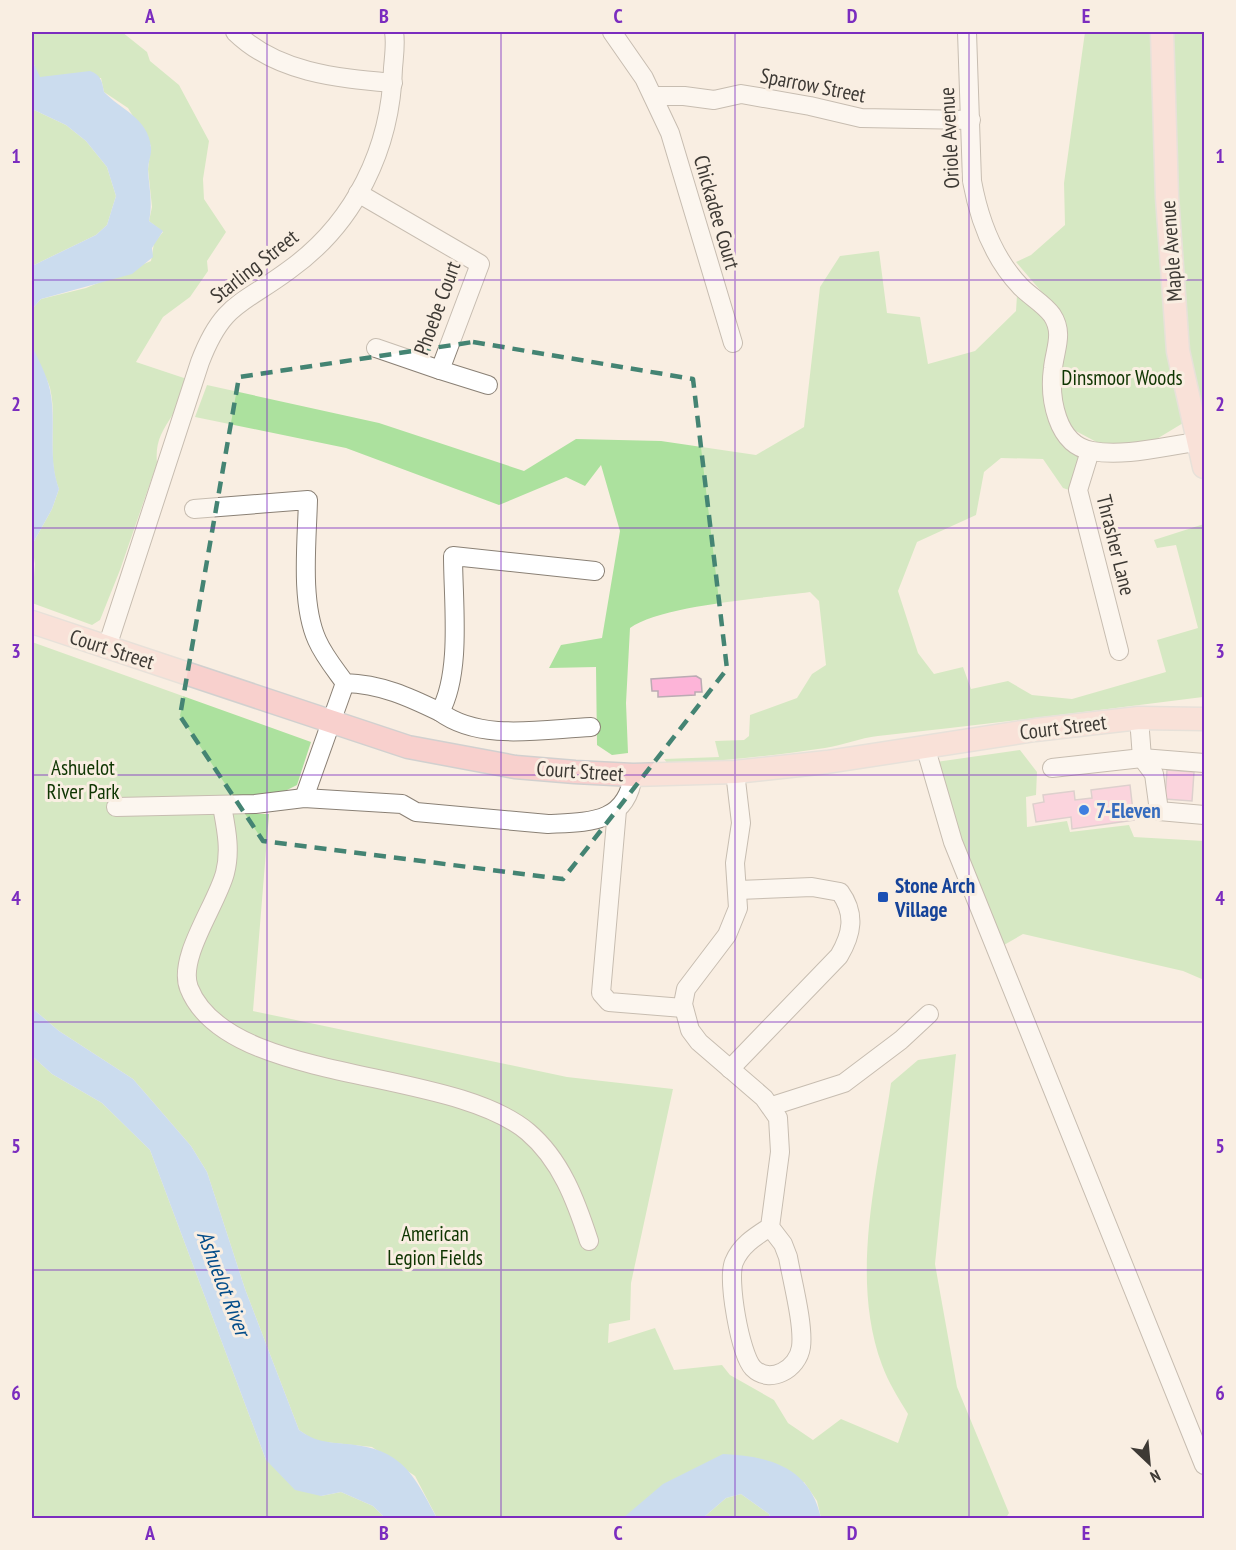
<svg xmlns="http://www.w3.org/2000/svg" width="1236" height="1550" font-family="'PT Sans Narrow',sans-serif">
	<style>
		.green { fill: #ace19e }
		.water { fill: #92c5fd }
		.building { fill: #fdb4d8; stroke: #bbabb3; stroke-width: 1.5 }
		.lines { fill: none; stroke-linecap: round; stroke-linejoin: round }
		.minor-casing { stroke: #8a8075; stroke-width: 20 }
		.major-casing { stroke: #d1d0cf; stroke-width: 25 }
		.minor { stroke: #fff; stroke-width: 18 }
		.major { stroke: #f8d0cd; stroke-width: 22 }
		.marked { fill: none; stroke: #448473; stroke-width: 4.5; stroke-dasharray: 12 8; stroke-linejoin: round }
		.grid { fill: none; stroke: #7b2cbf; stroke-width: 1.5; stroke-opacity: 0.55 }
		.shop-dot { fill: #3f7fe0; stroke: #f9eee2; stroke-width: 2 }
		.transit-dot { fill: #1a4fb4; stroke: #f9eee2; stroke-width: 2 }
		.labels { text-anchor: middle; dominant-baseline: central; stroke-width: 6; stroke-linejoin: round; paint-order: stroke }
		.street-label { font-size: 21px; fill: #3e3a35; stroke: #f9eee2 }
		.park-label { font-size: 21px; fill: #0e3501; stroke: #f9eee2 }
		.shop-label { font-size: 21px; font-weight: bold; fill: #366cbe; stroke: #f9eee2; text-anchor: start }
		.transit-label { font-size: 21px; font-weight: bold; fill: #164399; stroke: #f9eee2; text-anchor: start }
		.water-label { font-size: 22px; font-style: italic; fill: #034c89; stroke: #f9eee2 }
		.neatline { fill: none; stroke: #7b2cbf; stroke-width: 2 }
		.grid-label { font-size: 20px; text-anchor: middle; font-weight: bold; fill: #7b2cbf }
	</style>
	<rect width="100%" height="100%" fill="#f9eee2"/>
	<g class="green">
		<path d="M32 32H122L147 52 150 61 179 85 209 141 203 179 204 199 226 232 207 261 208 271 190 297 163 317 136 362 187 379C183 390 179 404 173 414 162 432 155 441 157 463L120 570 100 620 92 625 32 603 35 564 32 545 52 509 59 489C46 456 58 422 50 388 46 374 35 361 32 346 29 335 32 320 32 309L41 299 86 288 151 261 154 243 163 232 149 221 152 207 148 169 151 146 128 108 104 92 101 78 39 77 32 60Z"/>
		<path d="M1085 32H1204V439L1198 414 1155 440 1104 446 1072 429 1060 416 1052 304 1016 262 1031 255 1065 225 1064 183Z"/>
		<path d="M32 109 66 125 86 141 107 167 116 196 107 225 96 235 32 266Z"/>
		<path d="M879 251 887 313 920 317 928 364 975 351 1016 311 1017 295 1042 314 1054 331 1043 384 1058 435 1080 455 1072 491 1063 488 1043 459 1001 458 984 472 976 515 917 542 898 591 918 653 934 674 963 667 971 689 1008 681 1032 695 1072 699 1166 672 1157 640 1198 628 1176 545 1157 548 1154 540 1204 524 1203 697C1095 711 986 724 878 736 860 738 843 745 825 748 772 756 721 761 668 764L664 759 719 757 715 741 744 740 749 736 750 715 797 698 812 674 826 665 819 601 810 592C767 598 661 605 630 628L626 703 628 753 612 755 597 745 596 667 549 668 561 645 602 638 620 531 601 465 585 486 566 477 499 505 346 448 195 417 207 385 379 423 524 471 576 439 661 441 756 455 804 427 820 287 840 256Z"/>
		<path d="M32 642 311 742 297 785 279 794 133 815 269 814 253 1011 567 1077 673 1089 631 1283 630 1320 609 1324 608 1343 655 1328 674 1370 722 1365 730 1375 774 1400 788 1423 813 1440 841 1419 898 1443 908 1414C899 1399 888 1382 882 1365 849 1276 878 1173 891 1083L918 1060 956 1054 935 1264 957 1387 1009 1513 1006 1518H821L817 1501 804 1482 631 1514 623 1518H437L415 1476 372 1447 315 1441 299 1430 245 1289 207 1172 191 1146 133 1079 59 1031 32 1008Z"/>
		<path d="M1020 750 1037 772 1036 795 1026 797 1027 827 1067 821 1070 832 1129 825 1134 837 1204 841V980L1183 971 1023 934 1004 945 964 848 936 762Z"/>
		<path d="M32 1056 52 1074 102 1103 150 1150 266 1460 321 1496 341 1492 373 1506 385 1518H32Z"/>
		<path d="M741 1494 769 1514 770 1518H703L726 1498Z"/>
	</g>
	<g class="water">
		<path d="M32 60 40 77 90 71C101 75 102 81 104 92 120 109 148 118 151 147 152 154 148 162 148 170 149 188 153 202 149 221L163 231 152 248 153 257 132 274 41 299 32 309V266L96 235 107 225 116 196 107 167 86 141 66 125 32 109Z"/>
		<path d="M32 346C38 359 47 375 50 390 57 423 47 456 59 489L52 509 32 545Z"/>
		<path d="M32 1008 59 1031 133 1079 191 1146 207 1172 245 1289 299 1430C316 1442 326 1442 347 1444 402 1449 413 1473 437 1518H385L373 1506 341 1492 321 1496 295 1490 266 1460 150 1150 102 1103 52 1074 32 1056Z"/>
		<path d="M723 1454C769 1456 810 1467 821 1518H770L769 1514 741 1494 726 1498 703 1518H623L663 1484Z"/>
	</g>
	<g class="building">
		<path d="M696 676 701 679 702 692H695V695L658 697V691H652L651 679Z"/>
		<path d="M1167 770 1194 772 1192 801 1165 799Z"/>
		<path d="M1130 785 1134 820 1072 829 1071 817 1036 822 1033 804 1044 802 1043 795 1074 791 1075 800 1092 798 1091 790Z"/>
	</g>
	<g class="lines">
		<defs>
			<g id="minor">
				<path d="M235 32C277 73 337 78 393 83"/>
				<path d="M612 32 644 78 670 133 733 343"/>
				<path d="M967 32 972 181C979 219 994 259 1021 287 1031 297 1044 304 1052 315 1064 333 1055 349 1053 368 1049 397 1056 445 1092 451 1125 457 1164 446 1197 442"/>
				<path d="M653 96H684L714 100 741 94 810 106 861 118 971 120"/>
				<path d="M358 193 480 264 440 370 376 348"/>
				<path d="M440 370 488 385"/>
				<path d="M1090 451 1078 490 1119 651"/>
				<path d="M194 509 308 500C307 541 300 602 317 640 324 656 335 669 345 683 381 684 409 697 440 712 462 672 453 602 453 556L595 571"/>
				<path d="M107 647 200 362C223 302 242 305 289 270 355 223 391 148 393 68 394 56 396 43 394 32"/>
				<path d="M440 712C481 742 543 729 591 727"/>
				<path d="M925 746 953 842 1204 1465"/>
				<path d="M1142 758 1154 774 1159 811 1204 815"/>
				<path d="M1142 758 1204 763"/>
				<path d="M1052 768 1142 758 1139 718"/>
				<path d="M735 772 741 823 735 863 738 908 727 935 686 989 683 1004 690 1030 699 1042 764 1098 778 1118 780 1152 770 1227 783 1244 788 1257C792 1280 804 1325 801 1347 798 1369 770 1385 753 1368 740 1354 727 1279 734 1262 741 1245 756 1236 770 1227"/>
				<path d="M304 798 345 683"/>
				<path d="M222 806C226 828 231 850 225 873 217 904 177 958 189 988 227 1085 450 1066 528 1132 561 1160 576 1201 589 1241"/>
				<path d="M116 807 255 804 304 798 402 804 416 812 548 824C588 822 627 824 633 775"/>
				<path d="M617 810 601 993 609 1002 683 1008"/>
				<path d="M730 1069 839 956C852 934 856 914 840 892L812 887 738 890"/>
				<path d="M772 1106 844 1083 901 1040 929 1014"/>
			</g>
			<g id="major">
				<path d="M1162 32 1167 197 1178 351 1204 467"/>
				<path d="M32 622 408 747 515 767 575 772 633 775 735 772 827 762 1035 730 1139 718 1204 719"/>
			</g>
		</defs>
		<use href="#minor" class="minor-casing"/>
		<use href="#major" class="major-casing"/>
		<use href="#minor" class="minor"/>
		<use href="#major" class="major"/>
	</g>
	<path d="M0 0H1236V1550H0ZM473 342 693 379 727 669 563 879 263 841 180 716 239 377Z" fill="#f9eee2" fill-opacity=".55" fill-rule="evenodd"/>
	<path class="marked" d="M473 342 693 379 727 669 563 879 263 841 180 716 239 377Z"/>
	<path class="grid" d="M267 32V1518M501 32V1518M735 32V1518M969 32V1518M32 280H1204M32 528H1204M32 775H1204M32 1022H1204M32 1270H1204"/>
	<circle class="shop-dot" cx="1084" cy="810" r="6"/>
	<rect class="transit-dot" x="877" y="891" width="12" height="12" rx="3"/>
	<g class="labels">
		<g class="street-label">
			<text transform="translate(813 85) rotate(11)">Sparrow Street</text>
			<text transform="translate(949 138) rotate(-93)">Oriole Avenue</text>
			<text transform="translate(717 212) rotate(74)">Chickadee Court</text>
			<text transform="translate(1171 251) rotate(-94)">Maple Avenue</text>
			<text transform="translate(254 266) rotate(-38)">Starling Street</text>
			<text transform="translate(437 308) rotate(-70)">Phoebe Court</text>
			<text transform="translate(1116 545) rotate(76)">Thrasher Lane</text>
			<text transform="translate(112 649) rotate(18)">Court Street</text>
			<text transform="translate(1063 727) rotate(-7)">Court Street</text>
			<text transform="translate(580 771) rotate(4)">Court Street</text>
		</g>
		<g class="park-label">
			<text x="1122" y="377">Dinsmoor Woods</text>
			<text x="83" y="767">Ashuelot<tspan x="83" dy="24">River Park</tspan></text>
			<text x="435" y="1233">American<tspan x="435" dy="24">Legion Fields</tspan></text>
		</g>
		<g class="shop-label">
			<text x="1096" y="810">7-Eleven</text>
		</g>
		<g class="transit-label">
			<text x="895" y="885">Stone Arch<tspan x="895" dy="24">Village</tspan></text>
		</g>
		<g class="water-label">
			<text transform="translate(224 1283) rotate(69)">Ashuelot River</text>
		</g>
	</g>
	<rect width="1236" height="1550" fill="none" stroke="#f9eee2" stroke-width="66"/>
	<g transform="translate(1149 1463) rotate(154)" stroke="#f9eee2" stroke-width="4.5" paint-order="stroke">
	<path d="M0-4.5L10 22L0 15L-10 22Z" fill="#3e3a35"/>
	<text y="-9" font-size="16" font-weight="bold" text-anchor="middle" fill="#3e3a35">N</text>
	</g>
	<rect x="33" y="33" width="1170" height="1484" class="neatline"/>
	<g class="grid-label">
		<text x="150" y="23">A</text>
		<text x="384" y="23">B</text>
		<text x="618" y="23">C</text>
		<text x="852" y="23">D</text>
		<text x="1086" y="23">E</text>
		<text x="16" y="163">1</text>
		<text x="1220" y="163">1</text>
		<text x="16" y="411">2</text>
		<text x="1220" y="411">2</text>
		<text x="16" y="658">3</text>
		<text x="1220" y="658">3</text>
		<text x="16" y="905">4</text>
		<text x="1220" y="905">4</text>
		<text x="16" y="1153">5</text>
		<text x="1220" y="1153">5</text>
		<text x="16" y="1400">6</text>
		<text x="1220" y="1400">6</text>
		<text x="150" y="1540">A</text>
		<text x="384" y="1540">B</text>
		<text x="618" y="1540">C</text>
		<text x="852" y="1540">D</text>
		<text x="1086" y="1540">E</text>
	</g>
</svg>
